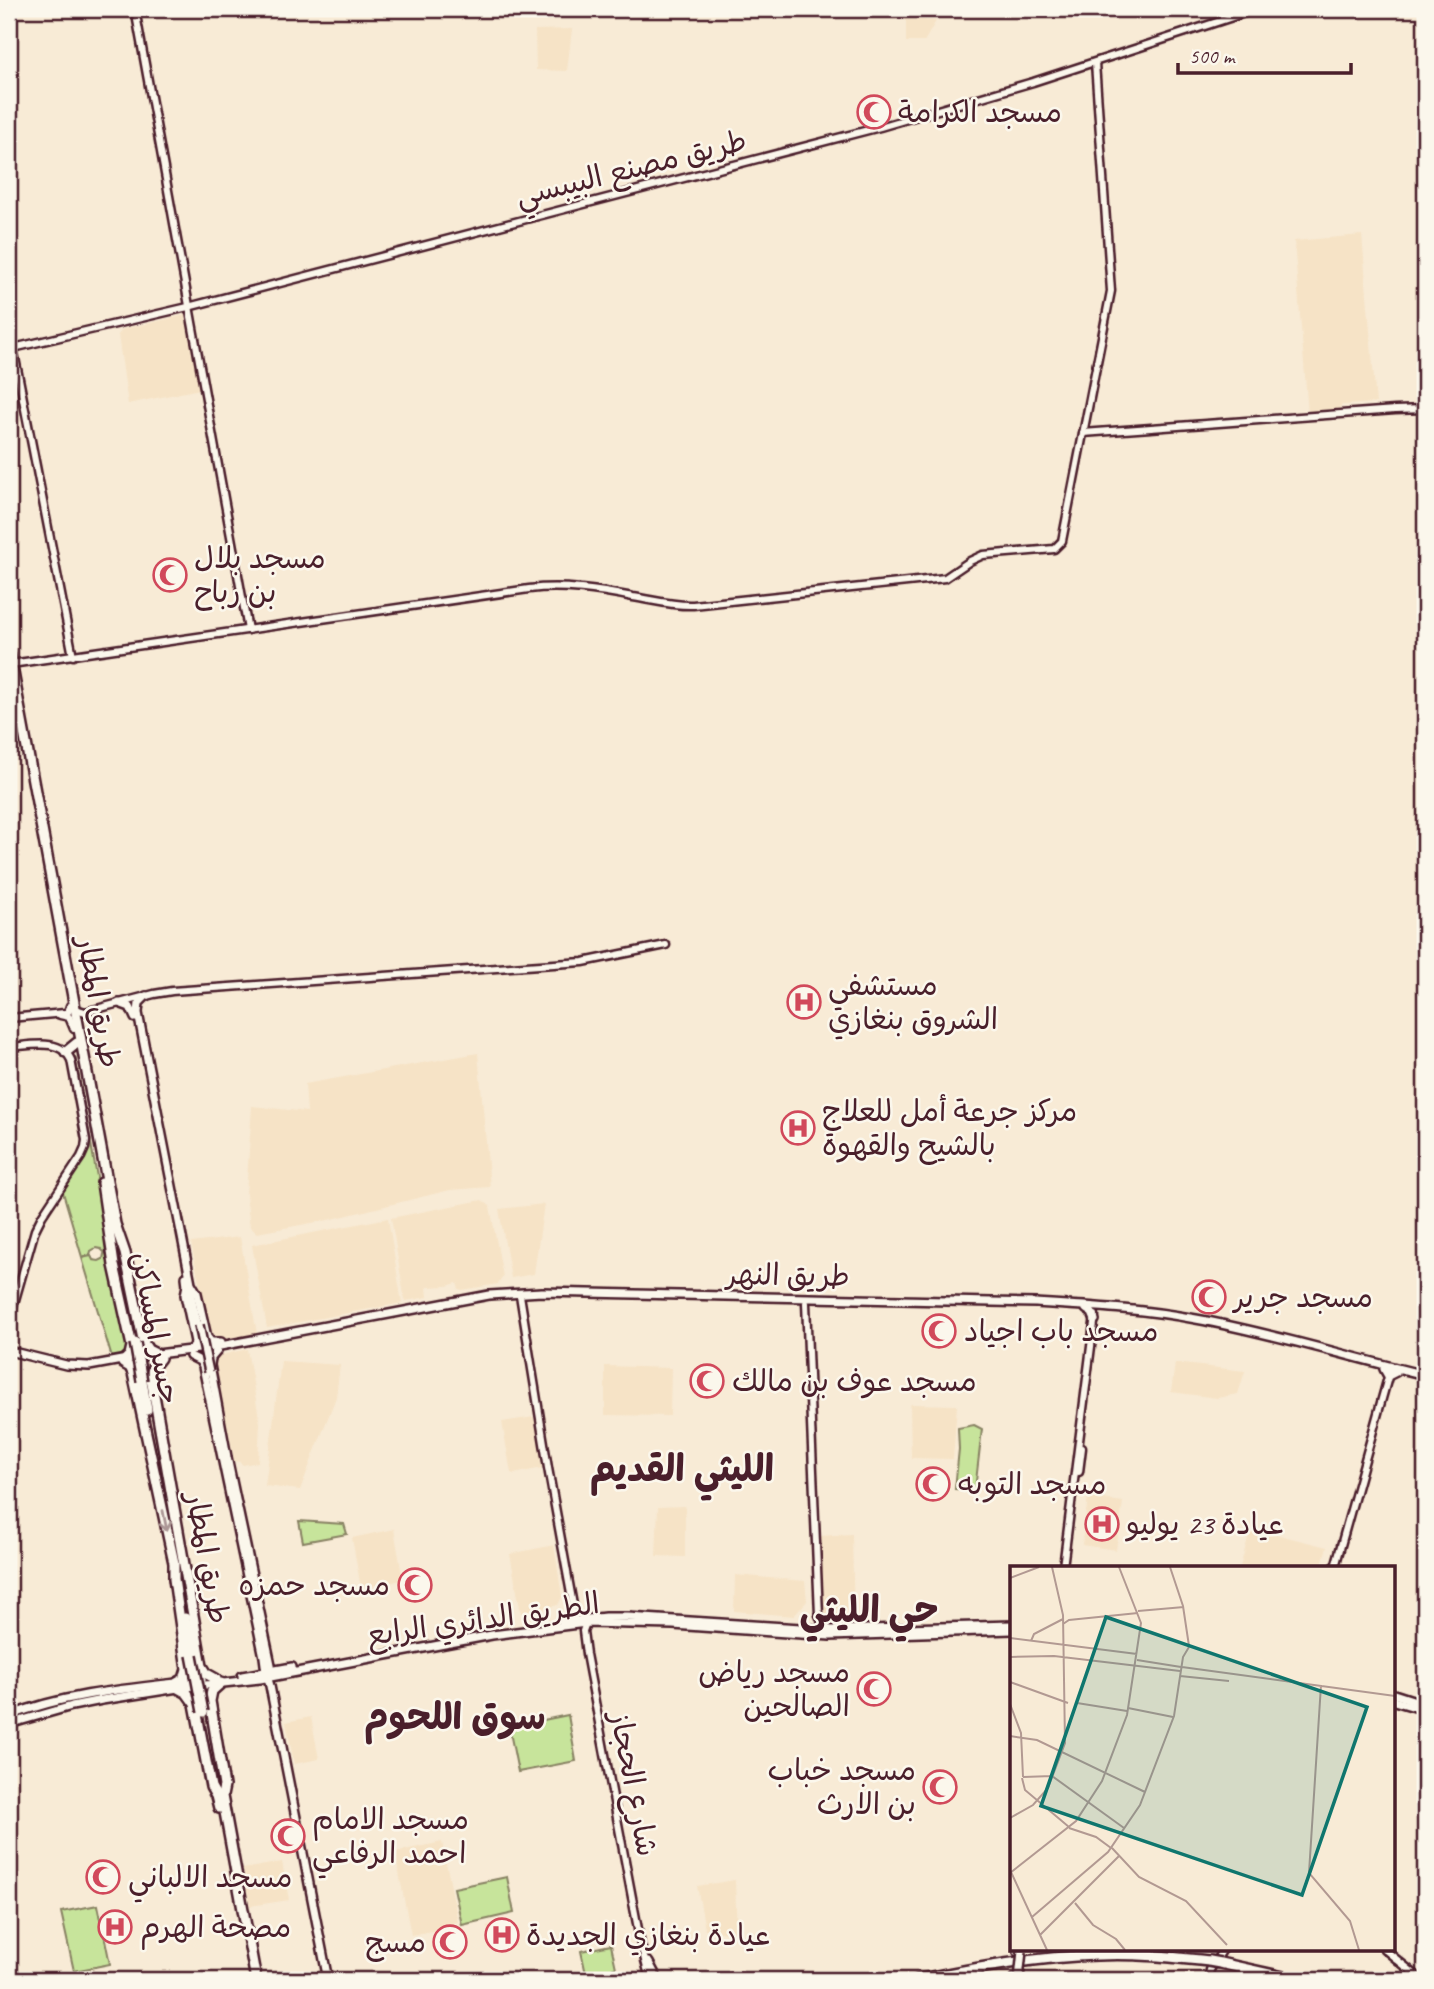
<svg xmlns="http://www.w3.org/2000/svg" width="1434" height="1989" font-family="Caveat,'Playpen Sans Arabic',sans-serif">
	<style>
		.built { fill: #f6e3c6 }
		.green { fill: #c7e49b; stroke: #888263; stroke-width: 2 }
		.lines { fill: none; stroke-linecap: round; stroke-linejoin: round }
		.secondary-casing { stroke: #4a1f2b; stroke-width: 11 }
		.primary-casing { stroke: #4a1f2b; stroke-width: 12 }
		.highway-casing { stroke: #4a1f2b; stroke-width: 14 }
		.secondary { stroke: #fbf7ec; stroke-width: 6 }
		.primary { stroke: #fbf7ec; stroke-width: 7 }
		.highway { stroke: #fbf7ec; stroke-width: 9 }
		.primary-bridge-casing { stroke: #4a1f2b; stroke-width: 12; stroke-linecap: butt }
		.highway-bridge-casing { stroke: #4a1f2b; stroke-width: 14; stroke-linecap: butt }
		.primary-bridge { stroke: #fbf7ec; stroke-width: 7 }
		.highway-bridge { stroke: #fbf7ec; stroke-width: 9 }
		.oneway { stroke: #ab9695 }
		.labels { text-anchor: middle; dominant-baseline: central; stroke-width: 5; stroke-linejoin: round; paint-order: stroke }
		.poi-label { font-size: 30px; fill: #4a1f2b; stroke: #fbf7ec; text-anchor: start }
		.street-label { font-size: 30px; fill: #4a1f2b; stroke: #fbf7ec }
		.district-label { font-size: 37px; font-weight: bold; fill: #4a1f2b; stroke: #fbf7ec }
		.inset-road { fill: none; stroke: #b29992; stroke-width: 2 }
		.view { fill: #0f766e; fill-opacity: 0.15; stroke: #0f766e; stroke-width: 3.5 }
		.inset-edge { fill: none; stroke: #4a1f2b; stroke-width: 3.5 }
	</style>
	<rect width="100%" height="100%" fill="#f8ebd6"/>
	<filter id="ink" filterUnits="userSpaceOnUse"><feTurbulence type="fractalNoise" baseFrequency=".0143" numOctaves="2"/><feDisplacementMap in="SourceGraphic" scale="14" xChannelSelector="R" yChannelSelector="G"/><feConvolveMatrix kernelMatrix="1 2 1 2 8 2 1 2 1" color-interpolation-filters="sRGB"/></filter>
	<g filter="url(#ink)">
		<g class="built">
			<path d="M906 19 936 21 924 42H906Z"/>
			<path d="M572 29 567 71 536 70 535 30Z"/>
			<path d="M1362 235 1376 403 1342 405 1335 413H1308L1294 241Z"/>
			<path d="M185 315 200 389 128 404 118 335 123 329Z"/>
			<path d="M478 1053 490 1187 450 1190 328 1220 257 1233 250 1227 246 1195 252 1106 307 1112 305 1084Z"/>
			<path d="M482 1200 490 1206 503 1277 498 1284 462 1290 459 1289 457 1283 447 1286 427 1287 428 1297 405 1301 391 1218Z"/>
			<path d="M544 1204 534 1274 511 1278 499 1209Z"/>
			<path d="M388 1218 402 1303 267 1328 252 1245Z"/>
			<path d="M240 1237 257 1334 214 1340 211 1339 191 1243Z"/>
			<path d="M247 1349 260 1423 258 1462 243 1465 240 1462 234 1461 214 1357Z"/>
			<path d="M281 1361 340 1365 336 1397 300 1490 265 1486Z"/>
			<path d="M1175 1363 1245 1371 1238 1394 1217 1398 1171 1392Z"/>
			<path d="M605 1366 671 1368 670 1416 605 1415Z"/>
			<path d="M911 1404 957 1405 953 1459 911 1458 910 1406Z"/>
			<path d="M534 1417 543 1466 542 1468 514 1474 511 1473 502 1422Z"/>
			<path d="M1088 1497 1123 1502 1116 1550 1082 1545Z"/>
			<path d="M684 1506 685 1509V1557L656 1556 658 1507Z"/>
			<path d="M1251 1528 1327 1547 1321 1567H1240Z"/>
			<path d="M394 1529 403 1580 361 1588 352 1538Z"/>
			<path d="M852 1534 854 1621 826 1622 823 1618 820 1536Z"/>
			<path d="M554 1545 562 1597 558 1605 521 1613 510 1554Z"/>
			<path d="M735 1575 805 1581 807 1601 794 1616 734 1611Z"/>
			<path d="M311 1717 319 1759 294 1764 286 1722Z"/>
			<path d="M442 1842 458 1922 452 1923 453 1927 411 1935 395 1852Z"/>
			<path d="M282 1862 289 1900 250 1906 243 1869Z"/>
			<path d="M735 1880 737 1934 735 1935 705 1929 697 1886Z"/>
			<path d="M511 1921 516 1946 493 1951 487 1926Z"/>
		</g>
		<g class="green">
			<path d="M72 1057H75L129 1351 126 1355 112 1358 82 1258 91 1256 93 1260 99 1261 103 1259 104 1254 108 1252H104L101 1249 96 1248 91 1251 90 1255 82 1257 62 1189 85 1154Z"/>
			<path d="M974 1425 982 1429 975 1490 955 1489 959 1449 958 1428Z"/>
			<path d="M299 1521 344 1524 347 1534 303 1542Z"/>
			<path d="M568 1715 576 1761 518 1772 509 1727Z"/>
			<path d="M507 1877 514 1913 462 1925 454 1888Z"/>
			<path d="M98 1905 110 1964 74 1971 61 1912Z"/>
			<path d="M611 1945 616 1968 586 1974 581 1951Z"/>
		</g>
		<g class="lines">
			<defs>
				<g id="secondary">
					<path d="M135 9 248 630"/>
					<path d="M9 327 73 656"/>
					<path d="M9 349 188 307 880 127 1033 82 1257 9"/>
					<path d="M1083 433 1395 410 1425 409"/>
					<path d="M11 664 529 589C564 585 598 590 633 597 653 600 673 606 693 605L945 578 970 561 983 555 1054 549 1062 541 1111 291 1095 63"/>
					<path d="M76 1009 85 1012 154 994 172 991 583 962 666 945"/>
					<path d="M60 1015 69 1017 74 1029"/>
					<path d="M9 1018 65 1013 68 1012 70 1006"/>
					<path d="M9 1047C29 1046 61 1037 71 1060L86 1140 85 1148 81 1157 42 1216 35 1230 9 1321"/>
					<path d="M520 1295 548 1468 573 1605 572 1613 567 1621"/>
					<path d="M806 1303 819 1615 823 1625 829 1629"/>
					<path d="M1079 1472 1082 1448"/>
					<path d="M1063 1567 1095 1315"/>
					<path d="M1335 1567 1390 1370"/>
					<path d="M586 1623 583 1631 586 1654 641 1945 650 1980"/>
					<path d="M1384 1949 1422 1980"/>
					<path d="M1208 1980 1210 1970 1223 1949"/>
				</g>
				<g id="primary">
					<path d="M146 996 139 1003 138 1013 191 1283 197 1293 207 1337 211 1342H221"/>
					<path d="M119 1003 130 1007 135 1018"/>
					<path d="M186 1277 187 1285 185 1295 195 1342 194 1347 189 1351"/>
					<path d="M187 1287 190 1291 197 1326"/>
					<path d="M1086 1309 1092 1313 1095 1320"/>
					<path d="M9 1351 66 1365 89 1366 149 1355 215 1347 489 1295 542 1292 1036 1303C1089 1306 1144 1309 1196 1319 1273 1333 1349 1357 1425 1375"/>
					<path d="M217 1351 211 1358 210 1365 227 1457 273 1674"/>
					<path d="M190 1356 200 1361 203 1367 264 1657 266 1672 270 1686 328 1980"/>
					<path d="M1384 1369 1388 1376 1396 1372"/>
					<path d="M562 1622 605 1617H628L832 1630 1012 1625"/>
					<path d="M242 1676 292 1667"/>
					<path d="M1394 1694 1425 1704"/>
					<path d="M1394 1701 1425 1710"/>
					<path d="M9 1716C70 1692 137 1688 202 1680"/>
					<path d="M9 1724 72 1706 102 1700 178 1688 260 1679 492 1635 586 1623 673 1625 830 1636 1012 1630"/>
					<path d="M1018 1952V1949"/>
					<path d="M1015 1980V1978"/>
				</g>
				<g id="highway">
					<path d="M9 651 115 1224 125 1253 144 1344 148 1350 156 1354"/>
					<path d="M66 1052 77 1043"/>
					<path d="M102 1183 114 1265 132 1346 130 1355 126 1359"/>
					<path d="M160 1358 153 1367 151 1378 202 1666 207 1674 216 1679"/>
					<path d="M123 1363 130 1367 133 1373 174 1563V1579L187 1669 184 1679 177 1683"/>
					<path d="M142 1381 147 1410"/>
					<path d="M185 1618 192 1655"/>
					<path d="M221 1683 212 1691 210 1701 224 1786 222 1796 256 1980"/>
					<path d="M178 1688 187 1693 195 1704 211 1787 216 1796 219 1808"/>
					<path d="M648 1963 657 1980"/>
					<path d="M1220 1963 1297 1980"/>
					<path d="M917 1980C976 1968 1036 1957 1097 1955 1134 1953 1172 1957 1209 1961"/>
				</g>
			</defs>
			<use href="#secondary" class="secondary-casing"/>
			<use href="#primary" class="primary-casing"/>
			<use href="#highway" class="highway-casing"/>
			<use href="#secondary" class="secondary"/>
			<use href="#primary" class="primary"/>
			<use href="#highway" class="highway"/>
			<defs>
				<g id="primary-bridge">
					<path d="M199 1325 209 1372"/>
					<path d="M1019 1979 1022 1951"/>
				</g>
				<g id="highway-bridge">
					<path d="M135 1343 142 1381"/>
					<path d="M192 1655 203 1712"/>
					<path d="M1209 1961 1220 1963"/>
				</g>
			</defs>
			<use href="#primary-bridge" class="primary-bridge-casing"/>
			<use href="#highway-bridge" class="highway-bridge-casing"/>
			<use href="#primary-bridge" class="primary-bridge"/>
			<use href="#highway-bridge" class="highway-bridge"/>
		</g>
		<defs><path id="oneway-shaft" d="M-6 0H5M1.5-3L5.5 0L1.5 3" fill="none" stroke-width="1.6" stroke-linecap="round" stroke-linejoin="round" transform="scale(1.75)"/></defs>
		<use class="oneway" href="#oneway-shaft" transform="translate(165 1521) rotate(79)"/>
	</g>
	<defs>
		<symbol id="mosque-ring" viewBox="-11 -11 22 22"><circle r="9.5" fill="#fbf7ec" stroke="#d1495b" stroke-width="1.5"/><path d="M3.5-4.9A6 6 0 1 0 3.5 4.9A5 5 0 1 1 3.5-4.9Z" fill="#d1495b"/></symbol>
		<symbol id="hospital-ring" viewBox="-11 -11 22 22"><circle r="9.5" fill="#fbf7ec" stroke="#d1495b" stroke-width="1.5"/><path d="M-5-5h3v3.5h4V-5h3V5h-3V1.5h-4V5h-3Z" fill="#d1495b"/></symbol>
	</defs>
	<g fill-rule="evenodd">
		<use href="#mosque-ring" x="855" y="93" width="38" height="38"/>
		<use href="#mosque-ring" x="151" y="556" width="38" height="38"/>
		<use href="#hospital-ring" x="785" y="983" width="38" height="38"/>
		<use href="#hospital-ring" x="779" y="1109" width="38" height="38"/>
		<use href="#mosque-ring" x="1190" y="1278" width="38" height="38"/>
		<use href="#mosque-ring" x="920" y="1312" width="38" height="38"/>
		<use href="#mosque-ring" x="688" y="1362" width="38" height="38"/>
		<use href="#mosque-ring" x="914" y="1465" width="38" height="38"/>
		<use href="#hospital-ring" x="1083" y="1505" width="38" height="38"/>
		<use href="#mosque-ring" x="396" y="1566" width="38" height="38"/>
		<use href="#mosque-ring" x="855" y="1670" width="38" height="38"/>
		<use href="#mosque-ring" x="921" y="1768" width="38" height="38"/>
		<use href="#mosque-ring" x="269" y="1817" width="38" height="38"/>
		<use href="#mosque-ring" x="84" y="1858" width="38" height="38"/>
		<use href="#hospital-ring" x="96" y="1908" width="38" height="38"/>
		<use href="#hospital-ring" x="483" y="1916" width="38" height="38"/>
		<use href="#mosque-ring" x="431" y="1923" width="38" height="38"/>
	</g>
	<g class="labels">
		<g class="poi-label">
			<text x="898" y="112">مسجد الكرامة</text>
			<text x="194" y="558">مسجد بلال<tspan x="194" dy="34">بن رباح</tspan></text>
			<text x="828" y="985">مستشفي<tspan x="828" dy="34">الشروق بنغازي</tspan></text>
			<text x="822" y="1111">مركز جرعة أمل للعلاج<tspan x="822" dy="34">بالشيح والقهوة</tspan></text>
			<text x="1234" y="1297">مسجد جرير</text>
			<text x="964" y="1331">مسجد باب اجياد</text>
			<text x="732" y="1381">مسجد عوف بن مالك</text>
			<text x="958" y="1484">مسجد التوبه</text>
			<text x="1126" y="1524">عيادة 23 يوليو</text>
			<text x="390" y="1585" text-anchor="end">مسجد حمزه</text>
			<text x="850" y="1672" text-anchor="end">مسجد رياض<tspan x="850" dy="34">الصالحين</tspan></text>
			<text x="916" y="1770" text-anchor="end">مسجد خباب<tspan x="916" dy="34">بن الارث</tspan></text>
			<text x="312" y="1819">مسجد الامام<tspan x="312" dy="34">احمد الرفاعي</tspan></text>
			<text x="128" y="1877">مسجد الالباني</text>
			<text x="140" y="1927">مصحة الهرم</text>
			<text x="526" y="1935">عيادة بنغازي الجديدة</text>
			<text x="426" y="1942" text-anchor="end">مسج</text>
		</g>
		<g class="street-label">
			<text transform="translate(631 168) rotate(-14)">طريق مصنع البيبسي</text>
			<text transform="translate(99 1002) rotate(80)">طريق المطار</text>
			<text transform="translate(788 1275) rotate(1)">طريق النهر</text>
			<text transform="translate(156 1328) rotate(79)">جسر المساكن</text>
			<text transform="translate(208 1558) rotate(80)">طريق المطار</text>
			<text transform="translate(483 1619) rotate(-8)">الطريق الدائري الرابع</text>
			<text transform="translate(634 1784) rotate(79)">شارع الحجاز</text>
		</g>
		<g class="district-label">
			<text x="682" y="1468">الليثي القديم</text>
			<text x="869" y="1609">حي الليثي</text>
			<text x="455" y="1716">سوق اللحوم</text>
		</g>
	</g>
	<g transform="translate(1010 1566)">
		<rect width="385" height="385" fill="#f8ebd6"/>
		<path class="inset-road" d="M160 1 173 40 179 80M0 12 29 1M128 45 174 41M53 58 59 54 128 47M0 72 127 88M21 75 24 68 53 53M0 91 44 90 170 105M127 94 171 101M172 101 385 130M170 110 219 115M0 116 58 137M311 119 299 307 340 355 349 384M67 137 117 145M0 138 11 167 13 211M118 142 163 151M0 170 27 174 135 226M13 211 42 210 114 262M12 212 15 224 59 261M0 252 23 239 38 222 55 177 53 49 42 1M59 262 86 271 101 282M102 282 129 311 176 335 217 379M1 306 37 384M0 307 66 255 92 215 117 149 131 57 109 1M65 337 83 359 106 373 115 384M22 351 98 286 130 239 164 150 173 91 179 81M30 369 109 290"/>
		<path class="view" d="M96 51 357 141 292 329 31 240Z"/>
		<rect width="385" height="385" class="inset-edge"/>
	</g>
	<rect width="1434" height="1989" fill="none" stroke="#fbf7ec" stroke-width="35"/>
	<rect x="18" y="18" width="1399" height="1954" fill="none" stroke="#4a1f2b" stroke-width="2.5" filter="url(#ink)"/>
	<path d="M1178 63v10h173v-10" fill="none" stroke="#4a1f2b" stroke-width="3.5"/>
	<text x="1189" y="63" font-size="21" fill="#4a1f2b" stroke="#fbf7ec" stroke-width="5" paint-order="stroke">500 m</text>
</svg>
